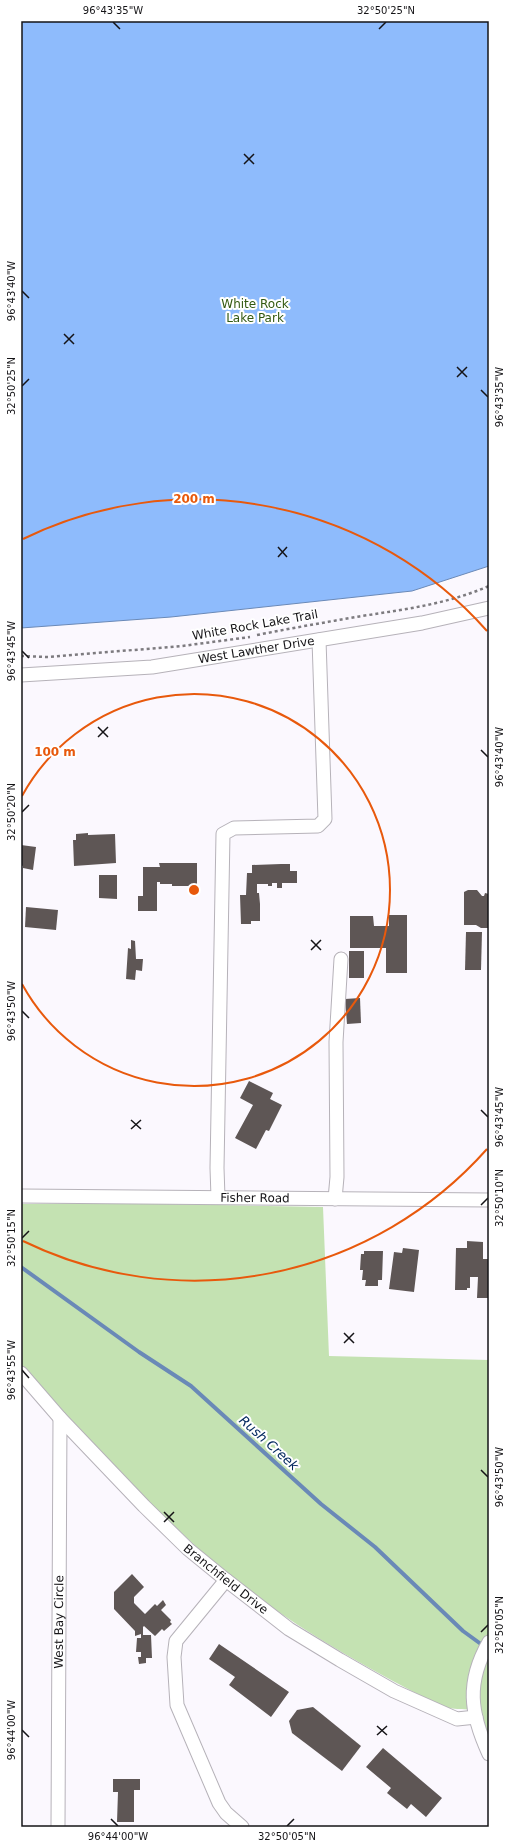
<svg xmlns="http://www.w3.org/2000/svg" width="510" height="1848" font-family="'DejaVu Sans',sans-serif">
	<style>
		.green { fill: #c4e2b2 }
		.water { fill: #8ebbfc; stroke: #6a89b7 }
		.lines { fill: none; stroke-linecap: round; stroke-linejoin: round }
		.stream { stroke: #6a89b7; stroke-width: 4 }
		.building { fill: #5e5655 }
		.minor-casing { stroke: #b6b2b9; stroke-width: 15 }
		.path { stroke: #7d7b7f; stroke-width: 2.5; stroke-dasharray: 3 3; stroke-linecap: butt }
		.minor { stroke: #fff; stroke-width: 13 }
		.ticks { fill: none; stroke: #151417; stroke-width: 1.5 }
		.ring { fill: none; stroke: #e8590c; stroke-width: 2 }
		.labels { text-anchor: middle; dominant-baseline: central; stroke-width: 4; stroke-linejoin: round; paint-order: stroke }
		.park-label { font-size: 12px; fill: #335911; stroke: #fff }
		.street-label { font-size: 12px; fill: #151417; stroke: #fff }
		.water-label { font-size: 13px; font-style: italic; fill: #00265d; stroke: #fff }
		.centre { fill: #e8590c; stroke: #fff; stroke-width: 2 }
		.ring-label { font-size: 12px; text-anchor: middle; font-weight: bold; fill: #e8590c; stroke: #fff; stroke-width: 4; stroke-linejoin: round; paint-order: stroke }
		.neatline { fill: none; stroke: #151417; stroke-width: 1.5 }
		.ticks-label { font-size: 10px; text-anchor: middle; fill: #151417 }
	</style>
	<rect width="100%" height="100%" fill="#fbf8fe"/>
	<path class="green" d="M115 1203 323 1207 329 1356 489 1360V1744L479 1710C466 1709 453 1710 441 1706 366 1668 293 1627 228 1574 152 1511 87 1437 21 1365V1204Z"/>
	<path class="water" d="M21 21H489V566L412 591 171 617 21 628Z"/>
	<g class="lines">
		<path class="stream" d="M21 1267 139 1352 191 1386 321 1504 375 1547 463 1631 485 1647"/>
	</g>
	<g class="building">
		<path d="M88 833V835L115 834 116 863 74 866 73 840H76V834Z"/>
		<path d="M21 845 36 847 33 870 23 868V866L21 865Z"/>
		<path d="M159 863H197V886H172V884H160V882H157V911H138V896H143V867H160Z"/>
		<path d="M281 864H290V871H297V883H282V888H277V883H272V886H268V884H257V893H259L260 904V921H251V924H241L240 895H246L247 873H252V865Z"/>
		<path d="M99 875H117V899L99 898Z"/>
		<path d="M468 890H477L482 896H484L485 893 489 894V928H481L476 925H464V892Z"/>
		<path d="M26 907 58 910 56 930 25 927Z"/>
		<path d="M389 915H407V973H386V948H350V916H373L374 926H389Z"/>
		<path d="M466 932H482L481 970H465Z"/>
		<path d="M131 940 135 941 136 959H143L142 971 136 970 135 980 126 979 128 948 131 949Z"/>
		<rect x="349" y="951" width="15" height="27"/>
		<path d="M360 998 361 1023 347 1024 345 999Z"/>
		<path d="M249 1081 273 1093 270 1099 282 1105 269 1131 266 1130 256 1149 235 1138 253 1105 240 1098Z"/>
		<path d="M467 1241 483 1242V1259H489V1298H477L478 1277H470V1288H467V1290H455L456 1248H467Z"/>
		<path d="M403 1248 419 1250 414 1292 389 1289 394 1252 402 1253Z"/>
		<path d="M364 1251H383L382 1280H378V1286H365L366 1280H362L363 1270H360L361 1254H364Z"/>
		<path d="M132 1574 144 1587 134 1597V1603L145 1614 155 1604 157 1606 163 1600 166 1605 161 1610 171 1620 170 1622 172 1624 164 1631 162 1629 155 1636 144 1626 143 1627V1635H151L152 1658H146V1663L139 1664 138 1657H141V1652H136L137 1638H141V1634L135 1636V1631L114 1609V1592Z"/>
		<path d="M219 1644 289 1692 271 1717 229 1685 235 1677 209 1659Z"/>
		<path d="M313 1707 361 1746 342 1771 292 1733 289 1721 297 1710Z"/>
		<path d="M383 1748 442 1798 426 1817 411 1804 407 1809 387 1793 391 1788 366 1767Z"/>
		<path d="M113 1779H140V1790H134V1822H117L118 1792H113Z"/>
	</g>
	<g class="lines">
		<defs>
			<g id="minor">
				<path id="s1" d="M21 675 152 667 422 623 489 608"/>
				<path id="s2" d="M21 1196 489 1200"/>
				<path d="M218 1197 217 1168 223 834 234 828 318 826 325 819 319 640"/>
				<path d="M335 1199 337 1177 336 1042 341 959"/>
				<path id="s3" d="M21 1373 60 1418 144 1506 188 1549 226 1580 289 1629 340 1660 394 1691 457 1719 476 1717"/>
				<path d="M226 1580 176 1641 174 1657 177 1705 219 1803 226 1813 242 1827"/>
				<path d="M489 1642C466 1682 470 1713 489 1754"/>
				<path id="s4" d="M58 1827 60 1418"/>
			</g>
		</defs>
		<use href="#minor" class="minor-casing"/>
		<g class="path">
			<path d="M257 635C292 628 327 622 362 616 407 609 447 604 489 586"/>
			<path d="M21 656 48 657 182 646 250 637"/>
		</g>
		<use href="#minor" class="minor"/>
	</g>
	<path class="ticks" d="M113 22 120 29M379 29 386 22M244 154 254 164M244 164 254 154M22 291 29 298M64 334 74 344M64 344 74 334M457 367 467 377M457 377 467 367M22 386 29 379M481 390 488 397M278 547 287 557M278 557 287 547M22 651 29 658M98 727 108 737M98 737 108 727M481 750 488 757M22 812 29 805M311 940 321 950M311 950 321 940M22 1011 29 1018M481 1110 488 1117M131 1120 141 1129M131 1129 141 1120M481 1205 488 1198M22 1238 29 1231M344 1333 354 1343M344 1343 354 1333M22 1370 29 1378M481 1470 488 1477M164 1512 174 1522M164 1522 174 1512M481 1632 488 1625M377 1726 387 1735M22 1730 29 1737M377 1735 387 1726M111 1819 118 1826M287 1826 294 1819"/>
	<g class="ring">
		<path d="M22 796A196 196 0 1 1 22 984"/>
		<path d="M487 1149A391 391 0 0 1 23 1241M23 539A391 391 0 0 1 487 631"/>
	</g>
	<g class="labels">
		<g class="park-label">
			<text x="255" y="304">White Rock<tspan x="255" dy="14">Lake Park</tspan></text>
		</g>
		<g class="street-label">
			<text transform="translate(255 625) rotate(-10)">White Rock Lake Trail</text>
			<text stroke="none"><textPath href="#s1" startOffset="237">West Lawther Drive</textPath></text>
			<text stroke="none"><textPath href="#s2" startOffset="234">Fisher Road</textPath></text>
			<text stroke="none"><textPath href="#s3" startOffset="291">Branchfield Drive</textPath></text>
			<text stroke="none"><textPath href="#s4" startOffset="205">West Bay Circle</textPath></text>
		</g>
		<g class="water-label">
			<text transform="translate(269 1443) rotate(42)">Rush Creek</text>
		</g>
	</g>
	<circle cx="194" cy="890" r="6" class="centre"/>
	<g class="ring-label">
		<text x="194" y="503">200 m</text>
		<text x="55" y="756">100 m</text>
	</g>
	<rect width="510" height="1848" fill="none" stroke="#ffffff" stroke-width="44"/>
	<rect x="22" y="22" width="466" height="1804" class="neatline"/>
	<g class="ticks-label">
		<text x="113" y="14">96°43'35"W</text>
		<text x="386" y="14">32°50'25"N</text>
		<text transform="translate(11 291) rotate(-90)" y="4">96°43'40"W</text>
		<text transform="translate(11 386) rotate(-90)" y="4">32°50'25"N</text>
		<text transform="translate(499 397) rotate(-90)" y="4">96°43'35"W</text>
		<text transform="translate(11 651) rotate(-90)" y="4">96°43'45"W</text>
		<text transform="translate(499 757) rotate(-90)" y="4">96°43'40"W</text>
		<text transform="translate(11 812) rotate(-90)" y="4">32°50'20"N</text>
		<text transform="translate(11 1011) rotate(-90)" y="4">96°43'50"W</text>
		<text transform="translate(499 1117) rotate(-90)" y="4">96°43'45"W</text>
		<text transform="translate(499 1198) rotate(-90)" y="4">32°50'10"N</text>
		<text transform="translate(11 1238) rotate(-90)" y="4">32°50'15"N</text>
		<text transform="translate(11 1370) rotate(-90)" y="4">96°43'55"W</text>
		<text transform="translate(499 1477) rotate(-90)" y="4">96°43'50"W</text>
		<text transform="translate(499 1625) rotate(-90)" y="4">32°50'05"N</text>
		<text transform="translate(11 1730) rotate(-90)" y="4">96°44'00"W</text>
		<text x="118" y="1840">96°44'00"W</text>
		<text x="287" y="1840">32°50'05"N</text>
	</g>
</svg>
